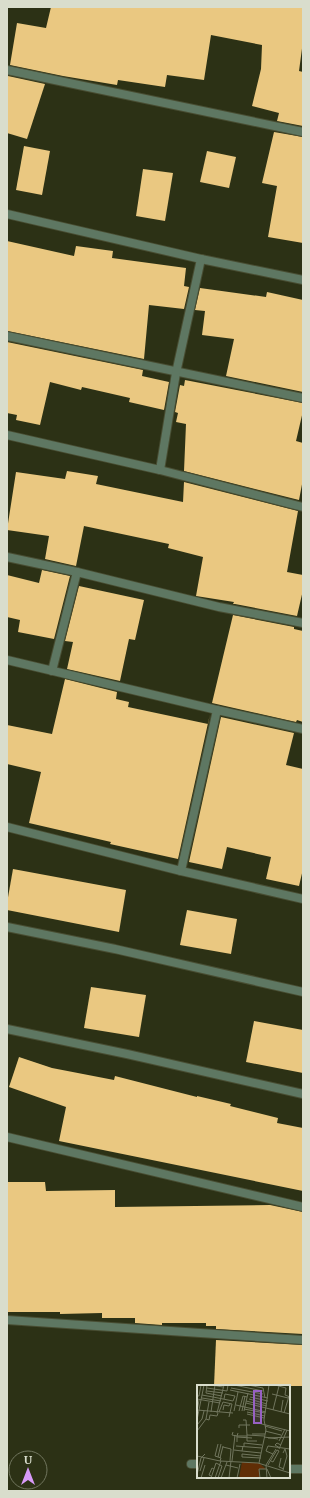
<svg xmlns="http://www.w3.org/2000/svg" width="310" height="1498" font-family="Merriweather,serif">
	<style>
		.building { fill: #eac881 }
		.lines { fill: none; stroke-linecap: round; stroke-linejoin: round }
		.minor-casing { stroke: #484d32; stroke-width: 10 }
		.minor { stroke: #5e7762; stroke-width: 8 }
		.inset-road { fill: none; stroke: #71765e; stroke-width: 1 }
		.view { fill: #9761c3; fill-opacity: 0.15; stroke: #9761c3; stroke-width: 2 }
		.inset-edge { fill: none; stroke: #d9ddcc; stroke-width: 2 }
	</style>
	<rect width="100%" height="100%" fill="#2c3115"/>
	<g class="building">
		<path d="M51 7H303V41L299 71 303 72V126L277 121 279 113 252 106 261 69 262 45 211 35 204 80 167 75 165 87 118 80 117 85 63 76 10 65 17 23 46 28Z"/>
		<path d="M8 76 45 84 27 139 7 133Z"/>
		<path d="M274 132 303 137V243L268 237 277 186 262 183Z"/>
		<path d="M24 146 50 151 42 195 16 190Z"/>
		<path d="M207 151 236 157 229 188 200 182Z"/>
		<path d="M143 169 173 173 165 221 136 216Z"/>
		<path d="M7 241 74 256 76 246 113 251 112 258 186 268 184 286 189 287 184 309 149 305 144 359 7 331Z"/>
		<path d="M200 288 266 297 267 292 303 300V392L226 376 234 339 202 335 205 311 195 310Z"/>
		<path d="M7 342 143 370 142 376 169 382 164 410 129 402 130 398 82 387 81 390 50 382 40 425 16 420 17 415 7 413Z"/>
		<path d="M185 380 303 403V411L296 441 303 443V479L299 500 184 471 186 424 176 422 178 413 175 412 180 385 184 386Z"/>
		<path d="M67 471 98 476 96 484 183 502 184 482 298 511 287 572 303 575V590L297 616 235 604H233L234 602 196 596 203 557 168 548 169 544 84 526 76 566 45 559 49 536 7 530 16 472 65 479Z"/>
		<path d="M42 570 70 576 54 639 18 632 20 620 7 617V575L39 583Z"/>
		<path d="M79 586 144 600 135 640 129 639 120 681 67 669 73 642 65 641Z"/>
		<path d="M233 615 294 627V629L303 631V722L297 720 296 722 212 703Z"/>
		<path d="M65 679 117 692 116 699 129 702 128 707 208 724 210 714 178 859 110 844 111 842 29 823 41 772 7 764V725L52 734Z"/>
		<path d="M221 717 294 733 286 765 303 769V869L299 886 266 879 271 857 227 847 222 869 189 862Z"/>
		<path d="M13 869 126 890 119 932 7 910V903Z"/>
		<path d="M187 910 237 919 231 954 180 945Z"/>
		<path d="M91 987 146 995 139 1037 84 1028Z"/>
		<path d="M254 1021 303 1030V1073L246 1062Z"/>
		<path d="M19 1057 52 1068 114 1080 115 1076 197 1097V1096L231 1104 230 1106 278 1118 277 1123 303 1128V1191L59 1141 66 1107 9 1087Z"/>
		<path d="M7 1182H45L46 1191 115 1190V1207L270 1205 303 1212V1334L216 1329V1326H206V1323H162V1325L135 1323V1318H102V1313L60 1314V1312H7Z"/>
		<path d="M216 1340 303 1345V1386H214Z"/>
	</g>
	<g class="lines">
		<defs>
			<g id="minor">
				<path d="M7 70 303 132"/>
				<path d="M7 214 201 259 303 280"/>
				<path d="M7 336 303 398"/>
				<path d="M7 435 160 470 303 507"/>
				<path d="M160 470 176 373 201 259"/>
				<path d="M7 557 77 572 219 607 303 623"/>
				<path d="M7 660 217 710 303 729"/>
				<path d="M52 671 77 572"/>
				<path d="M7 827 181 871 303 899"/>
				<path d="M181 871 217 710"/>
				<path d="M7 927 115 949 303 992"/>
				<path d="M7 1029 127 1054 303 1094"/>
				<path d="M7 1137 303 1207"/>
				<path d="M7 1320 303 1340"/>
				<path d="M191 1464H198"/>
				<path d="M289 1469H303"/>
			</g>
		</defs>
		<use href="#minor" class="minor-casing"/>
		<use href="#minor" class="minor"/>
	</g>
	<g transform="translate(197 1385)">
		<rect width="93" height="93" fill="#2c3115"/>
		<path d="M45 77 62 78 69 84H62L63 93H42Z" fill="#602e06"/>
		<path class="inset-road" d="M10 0 9 8 25 11M14 0 26 2M37 0 66 6M51 0 66 3 68 13M78 0 89 3 88 10 93 12M10 3 30 6 31 0M34 3 66 9M33 5 71 13M10 6 26 8M75 9 91 13M5 10 16 12 36 16 38 11 28 9 27 14M0 11H2L4 0M53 12 71 16M5 13 24 16M0 14 23 18M52 14 70 19M49 16 70 21M49 18 93 29M39 20 69 27M47 24 68 28M0 25 36 28M26 25 27 20 32 21 33 19M76 25 82 1M37 26 41 7M42 26 46 11 50 12M45 26 48 11M47 26 51 8M0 27 2 15M14 27 18 0M22 27 26 17 35 19 32 32M50 27 68 31M84 27 86 15M20 28 27 0M87 28 92 11M50 29 67 33M9 34 12 17M0 35 7 0M46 35H49L50 50 67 51M61 38 93 46M0 40 5 34 7 26M68 41 85 46M42 43V40H53M0 46 9 34 12 35 13 30 20 31 21 28M68 46 84 50M36 47 35 50 40 51V57M41 48 40 51H50M55 49H68M50 50V56H60M40 52 55 53M67 52 81 54M71 53 93 52M82 56 88 44M21 59 18 71 24 73 23 76M39 61 65 63M47 61V58L65 60M26 62 34 64 33 76M83 63 78 60 80 58 84 60M82 64 90 45M37 65 45 66 46 61M45 66 64 68M86 68 88 64 90 71 86 85M45 69V72L64 73M45 69 64 71M76 69 69 66 71 61 93 64M0 71 23 76 61 78 93 88M21 72 24 59M23 73 26 61M84 73 82 82 87 84M35 76 38 50M62 78 69 45 67 35 72 0M29 80 41 83M71 80 72 78 80 65 82 66 76 77 74 76M3 86 7 73M0 90 4 73 8 69M14 91 12 90 15 83 17 84M4 93 8 80M14 93 19 78 25 81 21 93M18 93 24 76M24 93 30 77M32 93 34 76M40 93 43 79M63 93 62 84H70L74 93M70 93 69 80 79 64"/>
		<path class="view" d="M57 6H64V38H57Z"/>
		<rect width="93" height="93" class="inset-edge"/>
	</g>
	<rect width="310" height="1498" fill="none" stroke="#d9ddcc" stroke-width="16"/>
	<g transform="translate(28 1470)"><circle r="19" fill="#2c3115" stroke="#71765e"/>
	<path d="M0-3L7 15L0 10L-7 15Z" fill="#d89af8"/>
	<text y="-6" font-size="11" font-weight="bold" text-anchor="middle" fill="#d9ddcc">U</text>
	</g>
</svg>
